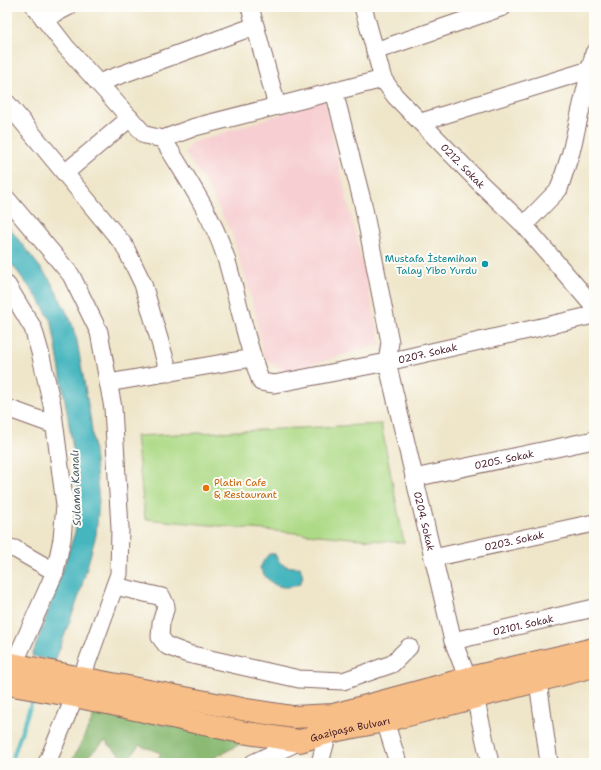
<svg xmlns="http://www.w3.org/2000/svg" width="601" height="770" font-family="'Shantell Sans',sans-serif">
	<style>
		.built { fill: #f7cfd2 }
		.green { fill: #adda86; stroke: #7c7c58 }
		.forest { fill: #8aba73; stroke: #6a6c4f }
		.water { fill: #45b5be; stroke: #486a74 }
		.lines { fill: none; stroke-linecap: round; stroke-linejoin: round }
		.stream { stroke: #45b5be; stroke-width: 4 }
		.minor-casing { stroke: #846563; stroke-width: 19 }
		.major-casing { stroke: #846563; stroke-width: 24 }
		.minor { stroke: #fff; stroke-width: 17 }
		.major { stroke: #f7be87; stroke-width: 22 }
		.culture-dot { fill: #0f9aa8; stroke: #fdfcf7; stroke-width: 1.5 }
		.food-dot { fill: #e8710a; stroke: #fdfcf7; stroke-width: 1.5 }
		.labels { text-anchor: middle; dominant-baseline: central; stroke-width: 4; stroke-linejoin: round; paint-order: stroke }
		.street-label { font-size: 10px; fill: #4a1f2b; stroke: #fdfcf7 }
		.culture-label { font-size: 10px; fill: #0d838f; stroke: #fdfcf7; text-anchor: end }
		.food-label { font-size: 10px; fill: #c56008; stroke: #fdfcf7; text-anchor: start }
		.water-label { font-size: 11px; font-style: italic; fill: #485b66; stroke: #fdfcf7 }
	</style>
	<rect width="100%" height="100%" fill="#fdfcf7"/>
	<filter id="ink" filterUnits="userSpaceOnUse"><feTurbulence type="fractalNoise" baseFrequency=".025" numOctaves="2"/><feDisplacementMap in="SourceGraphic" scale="8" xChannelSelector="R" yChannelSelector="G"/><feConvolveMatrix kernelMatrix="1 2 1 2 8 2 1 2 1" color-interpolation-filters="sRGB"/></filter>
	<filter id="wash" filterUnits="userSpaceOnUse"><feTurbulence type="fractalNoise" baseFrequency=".012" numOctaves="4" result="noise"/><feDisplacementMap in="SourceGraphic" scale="16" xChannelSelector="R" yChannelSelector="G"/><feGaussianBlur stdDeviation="0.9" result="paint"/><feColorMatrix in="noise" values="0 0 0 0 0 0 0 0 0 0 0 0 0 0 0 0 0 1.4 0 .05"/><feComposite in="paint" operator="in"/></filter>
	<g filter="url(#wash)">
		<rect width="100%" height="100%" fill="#efe6ca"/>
		<path class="built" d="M324 100 381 344 289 371 276 367 263 356 255 309 232 234 206 184 185 153 191 143Z"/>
		<path class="green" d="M381 424 404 543 145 519 136 436Z"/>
		<path class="forest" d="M96 712 248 740 204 763H156L161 753 139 745 127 761 105 741 80 763H71Z"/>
		<g class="water">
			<path d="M7 225 50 280 71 321 77 341 91 422 99 501 96 535 79 596 55 661 32 656 60 578 75 532 79 509 77 477 71 436 52 323 40 301 7 258Z"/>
			<path d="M269 554H275C281 567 286 567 300 567L303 576 300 584C281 591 270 586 260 568L264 560Z"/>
		</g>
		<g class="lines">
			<path class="stream" d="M11 763 34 695"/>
		</g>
	</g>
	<g filter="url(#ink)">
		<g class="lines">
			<defs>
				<g id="minor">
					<path id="s1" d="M35 7 66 47 145 135 163 139C186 177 211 213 225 255 238 297 245 340 261 382L274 384 387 362 594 315"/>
					<path d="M250 7 277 106"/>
					<path id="s2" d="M363 7 383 79 395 96 481 184 524 225 594 307"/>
					<path d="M44 19 68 7"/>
					<path d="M375 51 503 7"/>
					<path d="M98 83 255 26"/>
					<path id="s3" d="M334 91 363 204 390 342 387 362 453 641 475 697 490 763"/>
					<path d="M7 103 124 245 143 284 169 373"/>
					<path d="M421 122 589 70"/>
					<path d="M163 139 195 127 383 79"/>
					<path d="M65 173 130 118"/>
					<path d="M7 199 71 275 99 332 113 408 120 528 119 574 75 696 47 763"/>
					<path d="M524 225 559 189 571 152 594 53"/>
					<path d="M7 285 33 328 40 352 52 405 65 505 62 539 55 572 14 664"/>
					<path d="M108 383 252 358"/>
					<path d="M7 408 54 425"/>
					<path id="s4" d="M414 478 594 440"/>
					<path d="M7 548 15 549 55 572"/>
					<path id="s5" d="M433 558 594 523"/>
					<path d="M115 586 162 597 166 606 161 623 160 637 167 646 188 654 299 679 343 681 392 664 409 647"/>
					<path id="s6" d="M453 641 594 608"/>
					<path d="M538 681 549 763"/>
					<path d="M385 721 398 763"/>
					<path d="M253 763 300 741"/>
					<path d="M320 763 328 733"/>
				</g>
				<g id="major">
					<path d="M7 663 81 678 247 710 293 717 333 715 469 678 594 649"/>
					<path id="s7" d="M7 684 75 696 241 732 300 741 338 730 385 721 594 666"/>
				</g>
			</defs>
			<use href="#minor" class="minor-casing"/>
			<use href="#major" class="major-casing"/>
			<use href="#minor" class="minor"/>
			<use href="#major" class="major"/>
		</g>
	</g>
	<circle class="culture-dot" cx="485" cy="264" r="4"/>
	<circle class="food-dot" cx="206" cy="488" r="4"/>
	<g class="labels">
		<g class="street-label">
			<text stroke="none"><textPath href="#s2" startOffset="193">0212. Sokak</textPath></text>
			<text stroke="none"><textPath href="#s1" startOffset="621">0207. Sokak</textPath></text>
			<text stroke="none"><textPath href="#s4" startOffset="92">0205. Sokak</textPath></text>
			<text stroke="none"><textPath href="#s3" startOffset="441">0204. Sokak</textPath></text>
			<text stroke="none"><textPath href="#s5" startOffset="83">0203. Sokak</textPath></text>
			<text stroke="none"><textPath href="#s6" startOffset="72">02101. Sokak</textPath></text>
			<text stroke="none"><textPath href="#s7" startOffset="350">Gazipaşa Bulvarı</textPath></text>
		</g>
		<g class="culture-label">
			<text x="477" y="258">Mustafa İstemihan<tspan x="477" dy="12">Talay Yibo Yurdu</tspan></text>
		</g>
		<g class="food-label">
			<text x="214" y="482">Platin Cafe<tspan x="214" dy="12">&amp; Restaurant</tspan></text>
		</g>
		<g class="water-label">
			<text transform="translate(76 488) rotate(-92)">Sulama Kanalı</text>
		</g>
	</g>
	<rect width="601" height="770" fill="none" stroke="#fdfcf7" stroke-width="24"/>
</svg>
